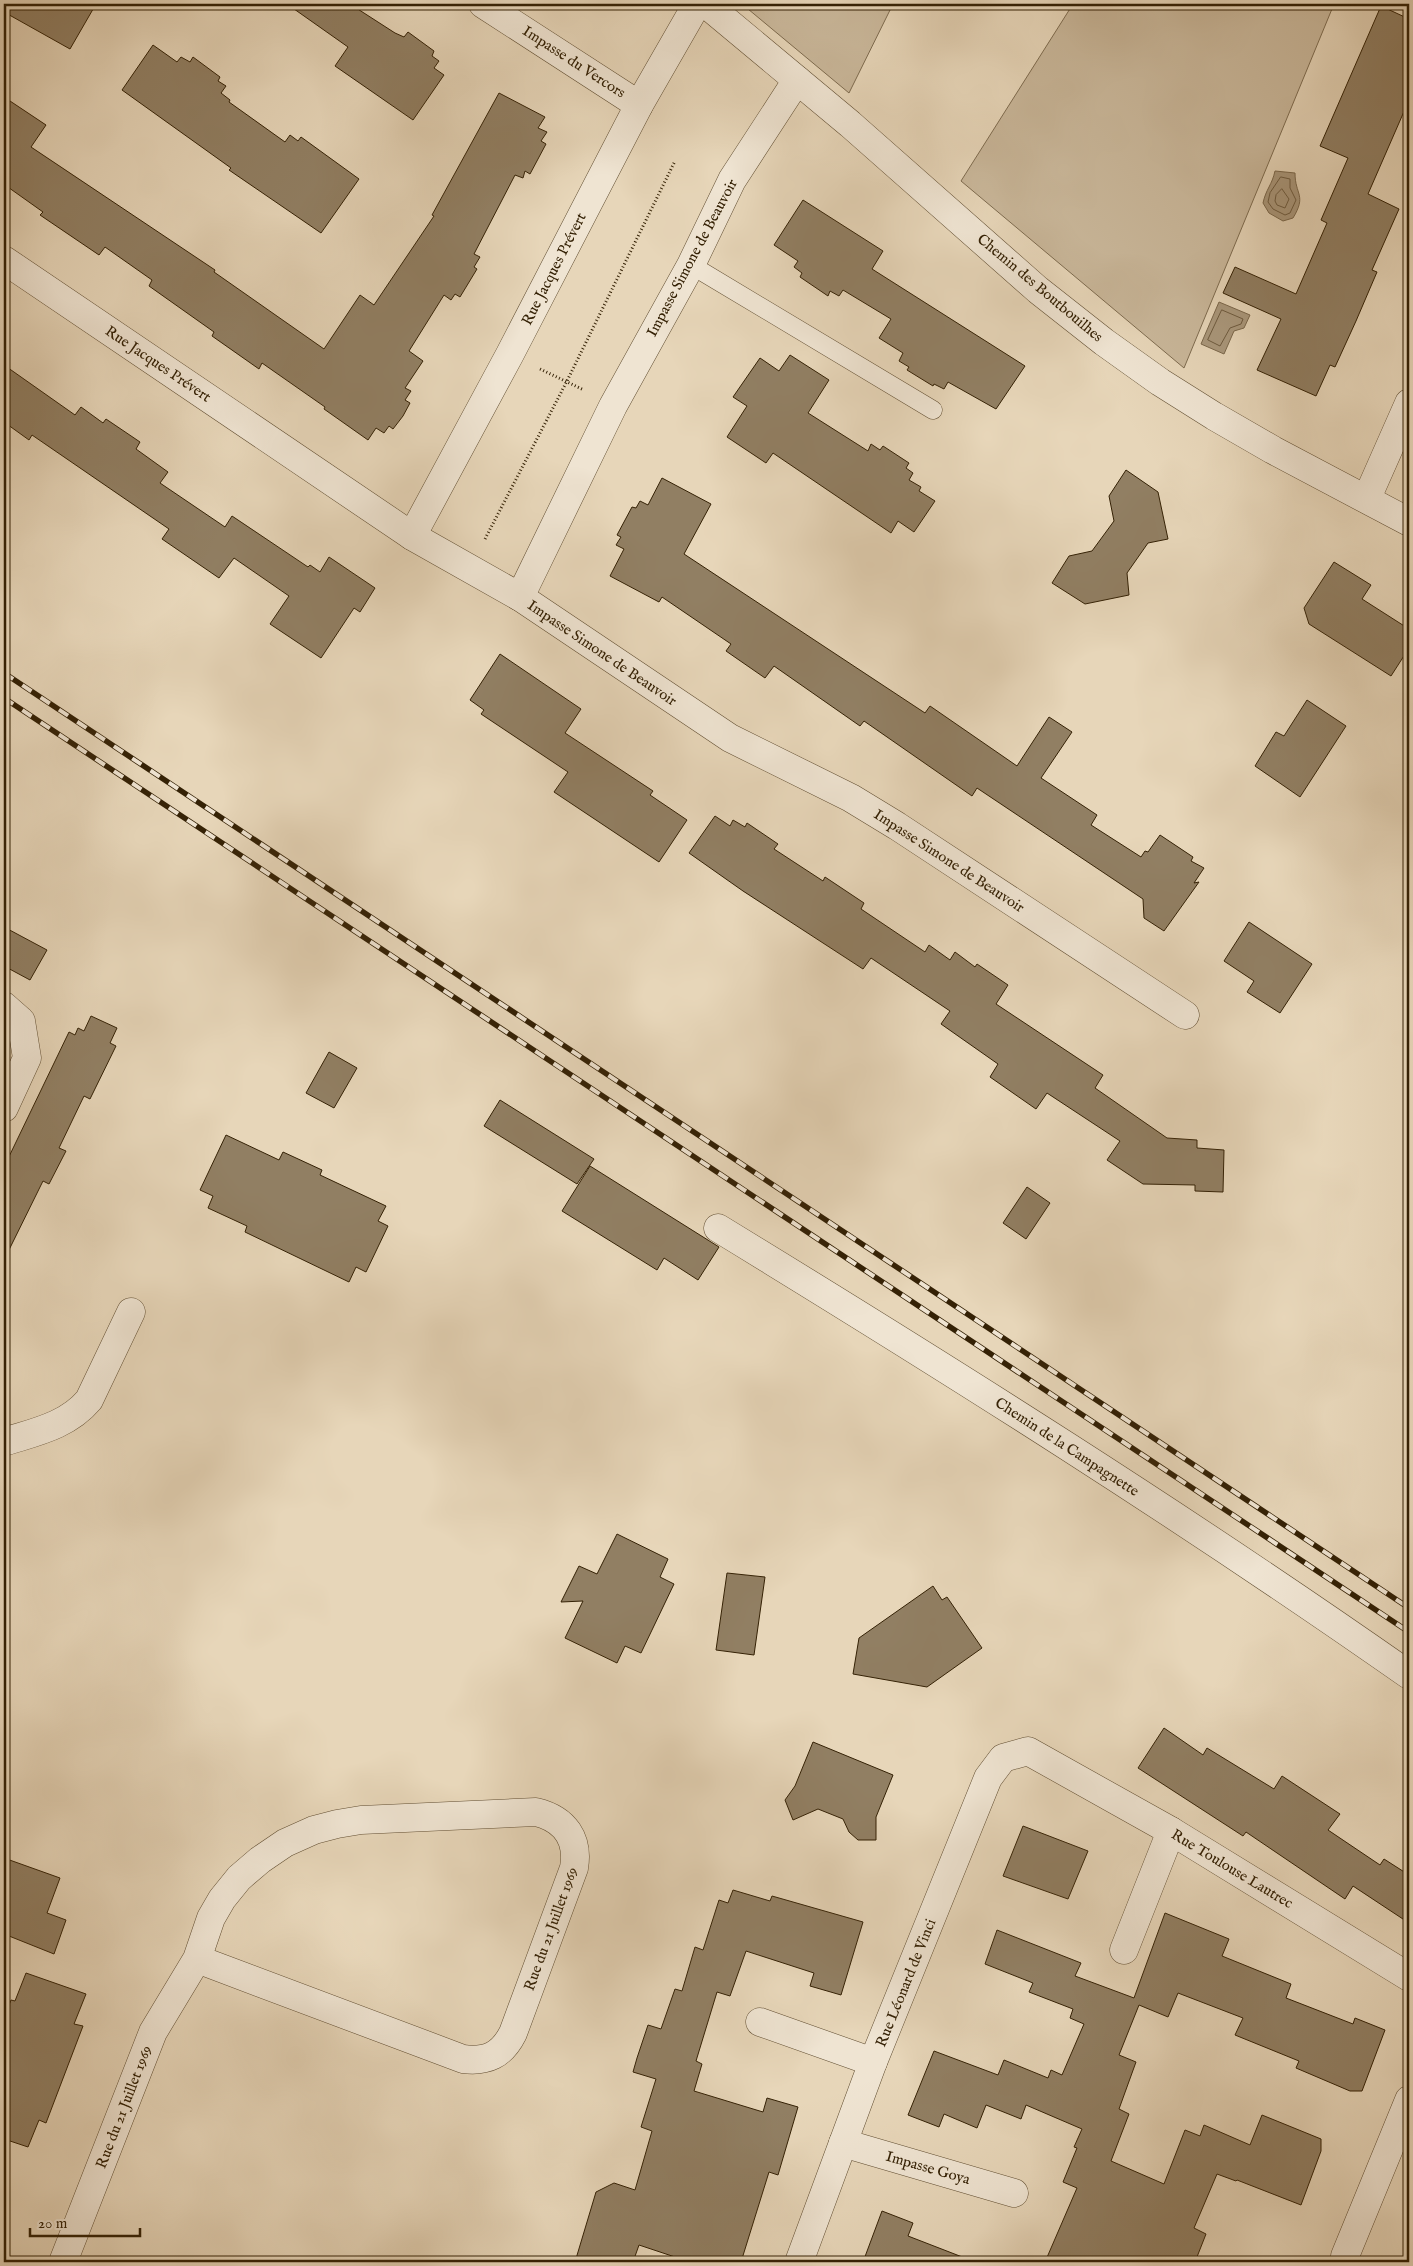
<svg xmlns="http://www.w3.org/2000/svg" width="1413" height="2266" font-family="'IM FELL English',serif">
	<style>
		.green { fill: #c9b79a; stroke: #7e6c50 }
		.water { fill: #aa987c; stroke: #7b684c }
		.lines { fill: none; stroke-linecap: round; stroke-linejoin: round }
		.shore { stroke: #6f5c40; stroke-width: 1 }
		.building { fill: #917f63; stroke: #342105 }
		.lane-casing { stroke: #614e32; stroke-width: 19 }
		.street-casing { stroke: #614e32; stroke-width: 29 }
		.path { stroke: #342105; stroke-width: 3; stroke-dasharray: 1 2.5; stroke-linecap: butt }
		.lane { stroke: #efe4d2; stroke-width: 18 }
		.street { stroke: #efe4d2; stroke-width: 28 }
		.rail-casing { stroke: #342105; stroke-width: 5.5 }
		.rail { stroke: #efe4d2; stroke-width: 4; stroke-dasharray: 11; stroke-linecap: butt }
		.labels { text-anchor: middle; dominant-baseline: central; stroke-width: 4; stroke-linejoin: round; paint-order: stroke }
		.street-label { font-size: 15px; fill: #342105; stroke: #efe4d2 }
	</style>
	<rect width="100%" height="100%" fill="#e7d6b9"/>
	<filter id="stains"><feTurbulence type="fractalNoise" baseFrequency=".004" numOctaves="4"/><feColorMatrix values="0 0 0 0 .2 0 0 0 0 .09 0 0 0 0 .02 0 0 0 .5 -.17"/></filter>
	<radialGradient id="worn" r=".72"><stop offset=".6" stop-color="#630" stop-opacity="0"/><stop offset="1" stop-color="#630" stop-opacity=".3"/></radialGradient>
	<g class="green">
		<path d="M742 4H893L849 93Z"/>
		<path d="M1073 4H1334L1184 368 961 181Z"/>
	</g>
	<g class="water">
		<path d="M1275 171 1295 173C1295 195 1307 195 1293 218L1283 221 1269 213 1263 203C1266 189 1272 185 1275 171Z"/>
		<path d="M1219 302 1250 315 1244 328 1234 331 1224 354 1201 344Z"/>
	</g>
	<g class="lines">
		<g class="shore">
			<path d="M1281 177 1290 179V188L1296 200 1290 213 1285 215 1273 209 1268 202 1270 193Z"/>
			<path d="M1282 189 1289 199 1285 208 1277 205 1275 201 1276 195Z"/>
			<path d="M1222 310 1243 319 1241 324 1230 328 1220 346 1208 340Z"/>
		</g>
	</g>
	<g class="building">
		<path d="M4 4H96L70 49 4 12Z"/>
		<path d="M287 4H350L395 33 404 37 408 32 434 51 432 56 439 61 434 68 444 75 413 120 335 66 348 47Z"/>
		<path d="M1381 6 1409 19V100L1368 194 1399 209 1372 270 1377 272 1356 321 1335 367 1330 365 1316 396 1257 370 1281 319 1223 293 1235 267 1296 294 1327 223 1321 220 1348 158 1320 146Z"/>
		<path d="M153 45 177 62 181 57 190 62 193 57 220 77 218 81 226 86 221 93 230 100 229 102 285 142 290 135 298 141 301 137 359 179 321 233 229 170 231 168 122 90Z"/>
		<path d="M499 93 545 117 538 128 547 132 541 141 546 144 530 174 525 171 523 178 515 175 474 254 480 257 474 267 477 269 460 297 455 294 451 300 444 295 409 351 423 361 405 388 411 391 405 400 410 403 403 416 393 429 389 426 384 433 376 428 368 440 324 409 325 407 262 363 259 369 212 336 214 332 149 286 152 280 105 247 99 255 40 215 43 212 5 185 4 187V97L46 125 31 147 215 270 214 272 324 349 360 295 374 305 434 216 432 215Z"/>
		<path d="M803 200 883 251 872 269 1025 366 996 409 948 382 944 389 934 384 933 386 907 370 909 367 899 361 903 353 879 338 891 319 843 290 839 296 830 291 828 296 800 277 802 273 794 267 798 261 774 245Z"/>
		<path d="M790 355 829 380 808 413 868 451 871 444 880 450 883 446 909 463 906 468 913 473 909 480 921 487 919 491 935 501 914 532 898 521 891 533 773 453 766 463 727 437 747 406 733 397 760 358 779 371Z"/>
		<path d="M4 365 75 415 81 407 103 423 106 419 140 442 136 449 168 472 160 483 225 527 232 516 308 567 310 565 320 572 329 557 375 588 360 612 354 608 321 658 270 624 289 596 234 558 219 578 162 539 169 529 32 435 29 440 4 422Z"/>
		<path d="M1126 470 1158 492 1168 539 1148 543 1127 573 1129 595 1085 604 1052 583 1069 556 1092 551 1114 521 1109 496Z"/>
		<path d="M662 478 711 504 684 554 925 713 930 706 1017 766 1049 717 1072 732 1041 778 1097 815 1091 825 1141 857 1145 851 1148 852 1160 835 1193 857 1191 861 1204 868 1194 883 1199 882 1164 931 1144 918 1143 899 977 788 972 796 864 721 860 726 774 666 765 678 726 651 731 644 662 597 659 602 610 576 624 549 616 545 621 537 617 535 632 507 636 508 640 501 648 505Z"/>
		<path d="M1334 562 1371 585 1362 599 1409 629V648L1391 676 1309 624 1304 608Z"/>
		<path d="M500 654 581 709 565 733 653 791 650 795 687 820 659 862 554 792 568 772 481 714 484 710 470 700Z"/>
		<path d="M1307 700 1346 726 1300 797 1255 766 1276 732 1284 736Z"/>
		<path d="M715 816 730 826 733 820 745 827 747 823 778 844 774 849 823 881 825 877 864 903 861 909 925 952 929 945 950 960 955 952 975 967 977 964 1008 985 996 1004 1103 1075 1095 1088 1167 1138 1197 1140V1148L1224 1150 1223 1192 1195 1191V1185L1143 1184 1107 1160 1120 1141 1047 1093 1036 1109 990 1077 998 1064 941 1024 950 1011 871 958 863 969 743 891 689 853Z"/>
		<path d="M1249 922 1312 964 1280 1013 1247 992 1254 981 1224 961Z"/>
		<path d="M4 927 47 950 30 980 4 966Z"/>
		<path d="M91 1016 117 1028 110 1043 116 1046 90 1099 84 1096 59 1148 66 1151 49 1184 43 1181 4 1260V1167L69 1032 75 1035 78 1028 84 1031Z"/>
		<path d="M329 1052 357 1068 334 1108 306 1093Z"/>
		<path d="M500 1100 594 1159 577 1184 484 1126Z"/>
		<path d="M226 1135 279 1160 283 1152 322 1170 320 1175 386 1206 378 1221 388 1226 366 1272 356 1267 349 1282 245 1232 247 1226 208 1208 213 1196 200 1190Z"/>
		<path d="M590 1166 719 1247 698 1280 664 1258 657 1270 562 1211Z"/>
		<path d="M1027 1187 1050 1203 1026 1239 1003 1223Z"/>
		<path d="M617 1534 668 1559 660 1577 674 1584 641 1653 625 1646 617 1663 565 1638 583 1601 561 1602 579 1566 597 1574Z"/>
		<path d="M727 1573 765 1577 754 1655 716 1650Z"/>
		<path d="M933 1586 942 1600 947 1597 982 1648 927 1687 853 1674 859 1638Z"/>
		<path d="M1164 1728 1203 1755 1207 1748 1274 1789 1282 1776 1340 1814 1328 1830 1380 1865 1384 1859 1409 1875V1923L1353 1886 1345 1899 1246 1832 1243 1836 1138 1768Z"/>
		<path d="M813 1742 893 1775 876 1817V1840H858L849 1832 843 1819 818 1809 793 1820 785 1800 795 1786Z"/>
		<path d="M1023 1826 1088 1851 1068 1899 1003 1876Z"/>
		<path d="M4 1858 60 1878 47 1913 66 1920 54 1954 4 1934Z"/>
		<path d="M733 1890 770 1901 772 1896 863 1922 841 1995 810 1986 814 1973 746 1951 730 1996 717 1992 696 2061 702 2064 694 2091 763 2112 767 2098 798 2107 778 2175 769 2172 741 2262H690L639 2245 633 2262H575L596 2192 614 2183 635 2190 652 2131 641 2127 656 2079 633 2072 637 2058 648 2025 661 2029 675 1989 682 1991 695 1947 703 1950 719 1900 728 1903Z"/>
		<path d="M1165 1913 1229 1939 1222 1956 1291 1984 1286 1998 1353 2024 1355 2018 1385 2030 1362 2091H1350L1296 2068 1299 2061 1235 2035 1243 2018 1178 1993 1168 2017 1139 2005 1119 2055 1136 2062 1119 2109 1129 2114 1111 2161 1164 2184 1185 2130 1200 2136 1204 2125 1250 2145 1262 2115 1321 2139V2151L1301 2205 1237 2180 1236 2181 1217 2174 1194 2228 1206 2234 1195 2262H1045L1077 2188 1063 2182 1077 2148 1074 2147 1082 2129 1026 2105 1021 2119 986 2105 977 2128 944 2114 939 2127 908 2115 934 2051 998 2075 1004 2060 1048 2078 1051 2070 1062 2075 1084 2024 1070 2018 1073 2009 1029 1992 1033 1983 985 1964 997 1930 1081 1963 1075 1976 1134 1998Z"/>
		<path d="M26 1973 86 1994 74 2024 83 2026 46 2123 39 2120 28 2147 4 2139V2018L11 2000 15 2001Z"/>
		<path d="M882 2211 913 2223 908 2236 970 2260 969 2262H863Z"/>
	</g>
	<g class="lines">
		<defs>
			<path id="lane" d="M691 265 933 410"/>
			<g id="street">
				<path d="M483 4 639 105"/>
				<path d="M706 4 850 124 1038 290 1104 342 1160 382 1214 416 1273 450 1409 522"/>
				<path d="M4 260 412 536 520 597 730 738 851 798 897 826 1185 1015"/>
				<path d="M1367 498 1409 403"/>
				<path d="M412 536 510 354 639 105 697 4"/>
				<path d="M520 597 613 406 691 265 732 180 797 80"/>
				<path d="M4 1006 21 1021 27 1058 4 1108"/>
				<path d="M718 1228C952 1371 1185 1518 1409 1675"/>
				<path d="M4 1442C35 1432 67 1426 89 1400L131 1312"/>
				<path d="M1124 1950 1171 1831"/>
				<path d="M760 2022 873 2062"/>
				<path d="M843 2143 1014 2193"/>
				<path d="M1345 2256 1409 2100"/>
				<path d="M63 2262 153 2032 197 1959 211 1918 222 1899 239 1878 260 1860 285 1843 314 1830 337 1824 361 1820 536 1812C565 1819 579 1839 574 1868L513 2033C502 2055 487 2062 463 2059L197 1959"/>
				<path d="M799 2262 873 2062 988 1778 1003 1758 1028 1751 1171 1831 1409 1977"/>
			</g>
		</defs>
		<use href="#lane" class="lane-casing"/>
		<use href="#street" class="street-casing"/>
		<g class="path">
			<path d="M540 369 584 390"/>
			<path d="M485 539 567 381 675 161"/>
		</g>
		<use href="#lane" class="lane"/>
		<use href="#street" class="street"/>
		<defs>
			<g id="rail">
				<path d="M4 673 1409 1608"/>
				<path d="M4 698 1409 1632"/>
			</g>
		</defs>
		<use href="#rail" class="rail-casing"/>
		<use href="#rail" class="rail"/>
	</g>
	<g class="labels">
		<g class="street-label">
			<text transform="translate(574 62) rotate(33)">Impasse du Vercors</text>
			<text transform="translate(692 258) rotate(-62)">Impasse Simone de Beauvoir</text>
			<text transform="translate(554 269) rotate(-63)">Rue Jacques Prévert</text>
			<text transform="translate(1040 288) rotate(40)">Chemin des Boutbouilhes</text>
			<text transform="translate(158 364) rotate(34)">Rue Jacques Prévert</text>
			<text transform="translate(602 653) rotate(34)">Impasse Simone de Beauvoir</text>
			<text transform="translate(949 861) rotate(33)">Impasse Simone de Beauvoir</text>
			<text transform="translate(1067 1447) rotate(33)">Chemin de la Campagnette</text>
			<text transform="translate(1232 1869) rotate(31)">Rue Toulouse Lautrec</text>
			<text transform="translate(551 1929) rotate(-70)">Rue du 21 Juillet 1969</text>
			<text transform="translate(906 1983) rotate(-68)">Rue Léonard de Vinci</text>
			<text transform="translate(124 2107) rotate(-69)">Rue du 21 Juillet 1969</text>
			<text transform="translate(928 2168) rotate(16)">Impasse Goya</text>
		</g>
	</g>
	<rect width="1413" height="2266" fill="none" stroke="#e7d6b9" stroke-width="20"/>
	<rect x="5" y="5" width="1403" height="2256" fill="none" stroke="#342105" stroke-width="2.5"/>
	<rect x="10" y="10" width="1393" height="2246" fill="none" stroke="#342105"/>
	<path d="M30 2228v8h110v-8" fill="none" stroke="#342105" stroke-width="2.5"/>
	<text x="38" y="2228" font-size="15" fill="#342105" stroke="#efe4d2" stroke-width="4" paint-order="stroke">20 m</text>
	<rect width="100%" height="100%" filter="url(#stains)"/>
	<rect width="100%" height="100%" fill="url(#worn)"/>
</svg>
